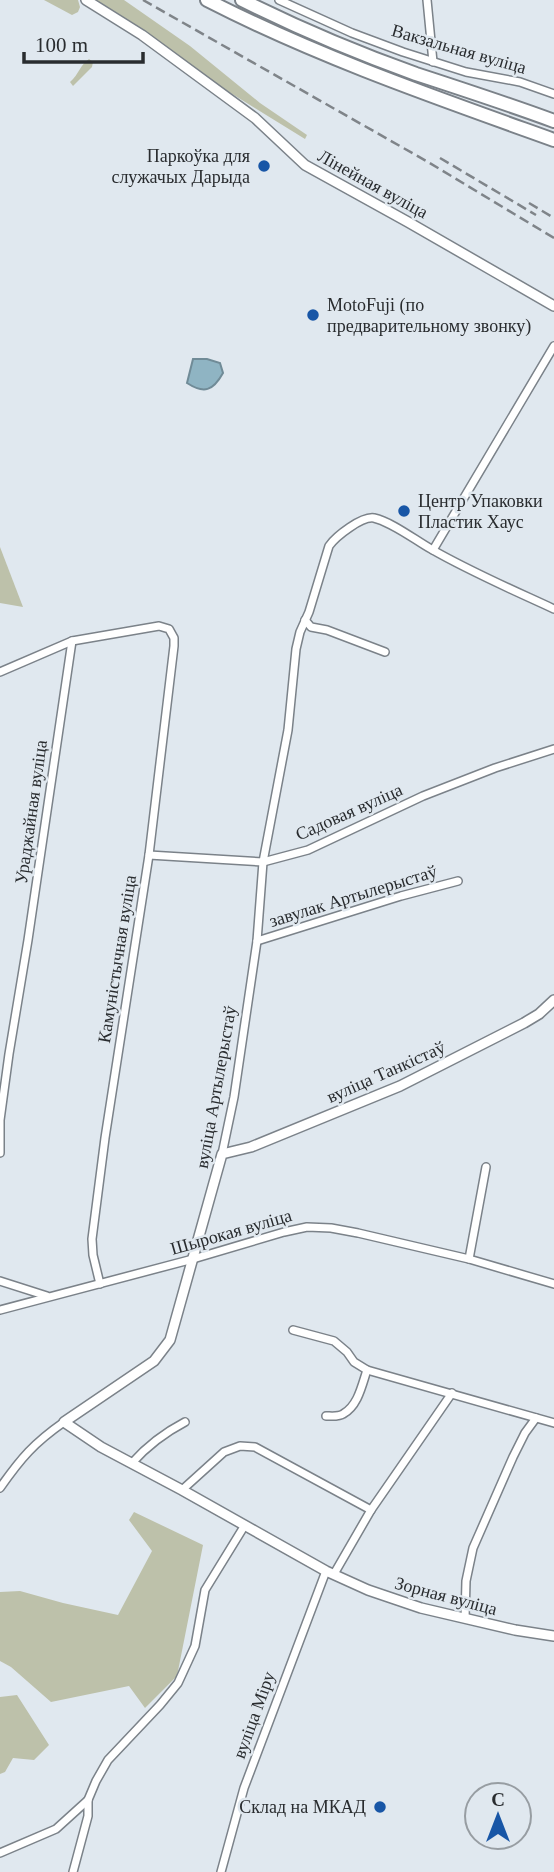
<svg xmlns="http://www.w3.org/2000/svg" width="554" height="1872" font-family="Georgia,serif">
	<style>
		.green { fill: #bdc1aa }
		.water { fill: #8fb4c3; stroke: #708b97; stroke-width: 2 }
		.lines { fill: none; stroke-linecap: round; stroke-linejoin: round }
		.minor-casing { stroke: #7b8289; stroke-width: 10 }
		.tertiary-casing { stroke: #7b8289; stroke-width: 12 }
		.trunk-casing { stroke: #7b8289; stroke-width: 16 }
		.minor { stroke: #fff; stroke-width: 7 }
		.tertiary { stroke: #fff; stroke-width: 9 }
		.trunk { stroke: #fff; stroke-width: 12 }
		.rail { stroke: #7f8489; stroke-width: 2.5; stroke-dasharray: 10 5; stroke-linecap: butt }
		.poi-dot { fill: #1856a6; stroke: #e0e8ef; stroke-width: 2.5 }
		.labels { text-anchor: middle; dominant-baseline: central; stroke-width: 5; stroke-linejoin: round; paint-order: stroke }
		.street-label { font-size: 18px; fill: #292c2f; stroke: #e0e8ef }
		.poi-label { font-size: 18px; fill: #292c2f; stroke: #e0e8ef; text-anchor: end }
	</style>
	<rect width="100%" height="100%" fill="#e0e8ef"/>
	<g class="green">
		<path d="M44 0H78L80 7 78 12 72 15Z"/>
		<path d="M86 0H124L190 46 260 103 307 135 305 139 171 56Z"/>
		<path d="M89 59 93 62 92 67 73 86 70 82C79 74 80 65 89 59Z"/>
		<path d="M0 547 23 607 0 603Z"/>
		<path d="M134 1512 203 1545 177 1676 145 1708 129 1686 51 1702 11 1667 0 1661V1592L20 1591 63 1603 118 1615 152 1551 129 1520Z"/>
		<path d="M17 1695 49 1745 34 1760 13 1758 5 1772 0 1774V1697Z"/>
	</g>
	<path class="water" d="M193 359H207L220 363 223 373C213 391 204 394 187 383Z"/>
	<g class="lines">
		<defs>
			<g id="minor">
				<path d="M279 0 352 33 403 52 466 72 520 82 554 94"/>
				<path d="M427 0 433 62"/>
				<path d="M433 550 554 346"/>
				<path d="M305 620 311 627 327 630 385 652"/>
				<path d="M0 672 72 641 159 626 169 629 174 638V646L149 855 105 1138 92 1239 93 1255 100 1284"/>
				<path d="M149 855 263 862 308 850 423 796 495 768 554 749"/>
				<path d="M257 941 401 896 458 881"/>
				<path d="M0 1153V1120L9 1054 28 940 72 641"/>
				<path d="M222 1154 234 1097 257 941 263 862 288 730 296 649 300 632 309 612 329 546C336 536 362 516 374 518 392 522 415 540 431 549 471 572 513 590 554 609"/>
				<path d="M469 1259 486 1167"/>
				<path d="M0 1281 47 1296"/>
				<path d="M0 1310 193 1259 284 1232 307 1227 331 1228 358 1233 469 1259 554 1284"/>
				<path d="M293 1330 334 1341 347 1352 354 1362 367 1370 554 1423"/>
				<path d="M326 1416C331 1416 339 1417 343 1414 358 1406 362 1385 367 1370"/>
				<path d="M132 1463C148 1445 164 1433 185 1422"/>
				<path d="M0 1488C21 1458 34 1443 64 1422"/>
				<path d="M182 1490 224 1452 240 1446 255 1447 371 1510"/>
				<path d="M334 1574 371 1510 452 1393"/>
				<path d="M465 1618 466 1581 473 1548 513 1457 525 1433 536 1418"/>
				<path d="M0 1853 56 1829 88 1800"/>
				<path d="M73 1872 88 1816V1800L96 1781 108 1760 160 1705 178 1683 195 1646 205 1590 245 1525"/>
				<path d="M221 1872 244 1788 326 1571"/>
			</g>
			<g id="tertiary">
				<path d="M86 0 142 35 255 118 305 165 408 222 554 306"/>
				<path d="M554 1000 539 1014 524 1023 400 1086 251 1147 222 1154 170 1340 154 1361 64 1422 101 1447 182 1490 326 1571 368 1590 421 1608 515 1630 554 1636"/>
			</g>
			<g id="trunk">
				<path d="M207 0C318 57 437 98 554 140"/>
				<path d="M242 0C298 28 357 53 416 74 462 89 508 104 554 121"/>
			</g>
		</defs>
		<use href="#minor" class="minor-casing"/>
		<use href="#tertiary" class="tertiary-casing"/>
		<use href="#trunk" class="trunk-casing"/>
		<use href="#minor" class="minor"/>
		<use href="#tertiary" class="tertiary"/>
		<use href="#trunk" class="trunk"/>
		<g class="rail">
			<path d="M143 0 428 162 554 238"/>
			<path d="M440 158 536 215"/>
			<path d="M529 203 554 218"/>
		</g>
	</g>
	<g class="poi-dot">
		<circle cx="264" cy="166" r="7"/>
		<circle cx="313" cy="315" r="7"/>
		<circle cx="404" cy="511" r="7"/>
		<circle cx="380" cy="1807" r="7"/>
	</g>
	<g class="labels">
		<g class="street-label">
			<text transform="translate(459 49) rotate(16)">Вакзальная вуліца</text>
			<text transform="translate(373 184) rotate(29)">Лінейная вуліца</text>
			<text transform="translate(31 812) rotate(-82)">Ураджайная вуліца</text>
			<text transform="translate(349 812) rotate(-24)">Садовая вуліца</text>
			<text transform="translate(353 896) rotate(-17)">завулак Артылерыстаў</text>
			<text transform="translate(117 959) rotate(-81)">Камуністычная вуліца</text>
			<text transform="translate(386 1072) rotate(-24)">вуліца Танкістаў</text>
			<text transform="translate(216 1087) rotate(-80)">вуліца Артылерыстаў</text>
			<text transform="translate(231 1232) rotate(-16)">Шырокая вуліца</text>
			<text transform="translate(446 1596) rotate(15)">Зорная вуліца</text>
			<text transform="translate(254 1715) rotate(-70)">вуліца Міру</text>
		</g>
		<g class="poi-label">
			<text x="250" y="156">Паркоўка для<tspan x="250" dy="21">служачых Дарыда</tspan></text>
			<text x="327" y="305" text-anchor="start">MotoFuji (по<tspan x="327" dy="21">предварительному звонку)</tspan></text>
			<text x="418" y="501" text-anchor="start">Центр Упаковки<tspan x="418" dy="21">Пластик Хаус</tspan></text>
			<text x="366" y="1807">Склад на МКАД</text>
		</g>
	</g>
	<g transform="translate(498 1816)"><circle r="33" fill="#e0e8ef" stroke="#979da2" stroke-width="2"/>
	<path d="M0-5L12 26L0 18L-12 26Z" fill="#1856a6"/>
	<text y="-10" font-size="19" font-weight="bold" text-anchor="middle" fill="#292c2f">С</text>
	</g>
	<path d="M24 52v10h119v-10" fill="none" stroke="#292c2f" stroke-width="3.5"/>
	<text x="35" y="52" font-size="21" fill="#292c2f" stroke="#e0e8ef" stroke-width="5" paint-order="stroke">100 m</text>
</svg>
